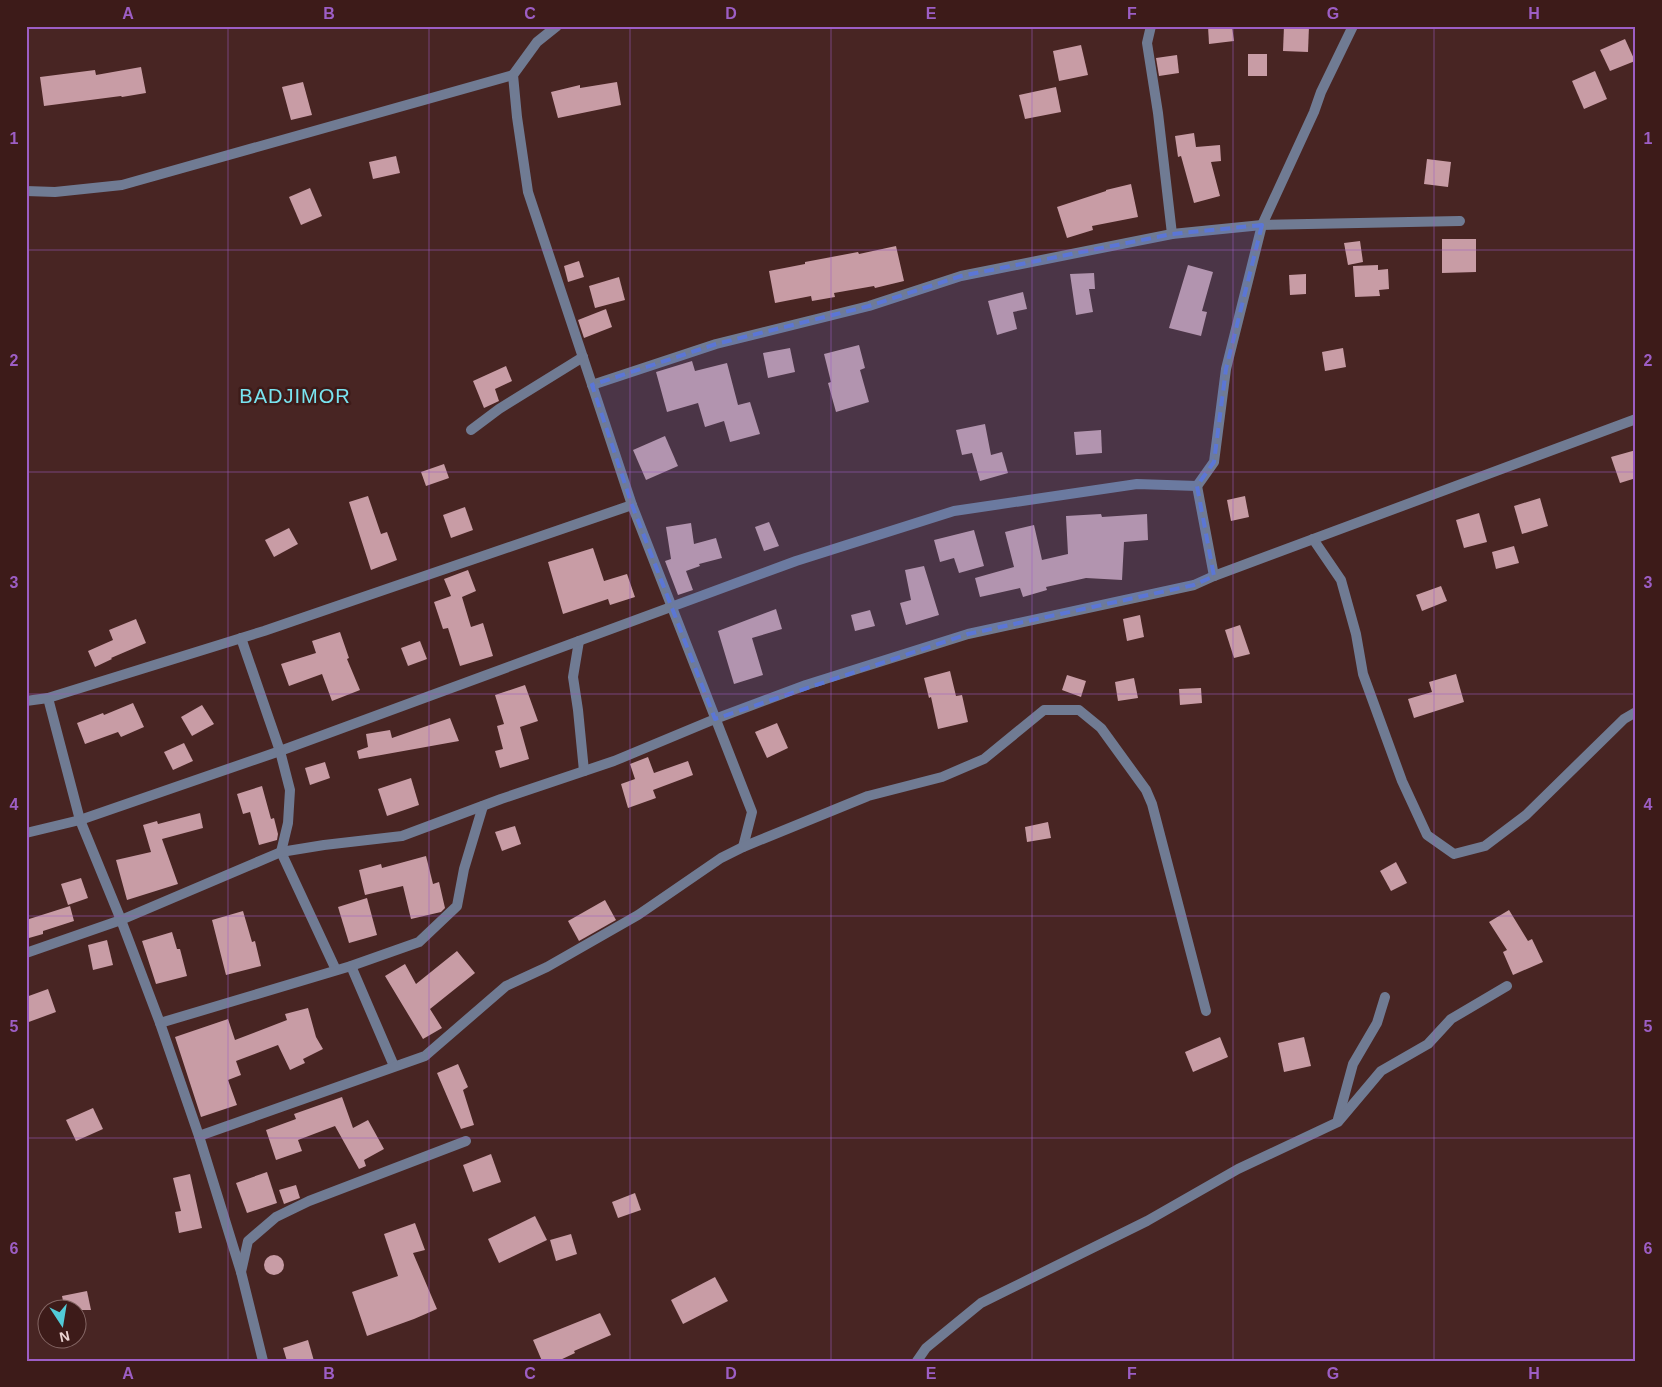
<svg xmlns="http://www.w3.org/2000/svg" width="1662" height="1387" font-family="Arial,sans-serif">
	<style>
		.building { fill: #c89ca5 }
		.lines { fill: none; stroke-linecap: round; stroke-linejoin: round }
		.minor { stroke: #707b93; stroke-width: 10 }
		.marked { fill: #5b76d6; fill-opacity: 0.2; stroke: #5b76d6; stroke-width: 4; stroke-dasharray: 10 6; stroke-linejoin: round }
		.grid { fill: none; stroke: #9d5ec5; stroke-width: 1; stroke-opacity: 0.55 }
		.labels { text-anchor: middle; dominant-baseline: central; stroke-width: 5; stroke-linejoin: round; paint-order: stroke }
		.quarter-label { font-size: 20px; letter-spacing: 1px; fill: #79e4f0; stroke: #3d1b19 }
		.neatline { fill: none; stroke: #9d5ec5; stroke-width: 2 }
		.grid-label { font-size: 16px; text-anchor: middle; font-weight: bold; fill: #9d5ec5 }
	</style>
	<rect width="100%" height="100%" fill="#482523"/>
	<g class="building">
		<path d="M1208 26H1232L1234 41 1209 44Z"/>
		<path d="M1284 26H1309L1308 52 1283 51Z"/>
		<path d="M1625 39 1635 61 1610 71 1600 50Z"/>
		<path d="M1081 45 1088 75 1059 81 1053 51Z"/>
		<rect x="1248" y="54" width="19" height="22"/>
		<path d="M1177 55 1179 73 1159 76 1156 58Z"/>
		<path d="M141 67 146 93 122 97 121 96 44 106 40 77 95 70 96 75Z"/>
		<path d="M1595 71 1607 99 1584 109 1572 81Z"/>
		<path d="M303 82 312 115 291 120 282 87Z"/>
		<path d="M617 82 621 105 558 118 551 92 580 85V88Z"/>
		<path d="M1056 87 1061 112 1025 119 1019 95Z"/>
		<path d="M1194 133 1196 147 1220 145 1221 161 1211 162 1220 196 1194 203 1181 156 1178 157 1175 136Z"/>
		<path d="M396 156 400 173 373 179 369 162Z"/>
		<path d="M1427 159 1451 162 1448 187 1424 184Z"/>
		<path d="M1131 184 1138 217 1092 226 1093 230 1067 238 1057 207 1106 191V190Z"/>
		<path d="M310 188 322 216 301 225 289 197Z"/>
		<path d="M1442 239H1476V272L1442 273Z"/>
		<path d="M1360 241 1363 262 1348 265 1344 243Z"/>
		<path d="M896 246 904 281 875 288 874 286 834 293 835 297 812 301 811 296 775 303 769 271 805 264V262L858 252 859 254Z"/>
		<path d="M579 261 584 277 568 282 564 266Z"/>
		<path d="M1188 265 1213 272 1202 311 1207 312 1201 336 1169 328Z"/>
		<path d="M1378 265V270L1388 269 1389 289 1379 290 1380 296 1355 297 1353 266Z"/>
		<path d="M1094 273 1095 289H1089L1093 312 1076 315 1070 274Z"/>
		<path d="M1306 274V294L1290 295 1289 275Z"/>
		<path d="M619 277 625 300 595 308 589 286Z"/>
		<path d="M1023 292 1027 309 1013 312 1017 329 997 335 988 301Z"/>
		<path d="M606 309 612 327 584 338 578 320Z"/>
		<path d="M859 345 865 368 860 370 869 402 836 412 828 383 831 382 824 354Z"/>
		<path d="M790 348 795 372 768 378 763 353Z"/>
		<path d="M1343 348 1346 367 1325 371 1322 352Z"/>
		<path d="M692 361 695 371 727 363 738 405 750 402 760 434 730 442 724 421 705 427 698 403 667 412 656 372Z"/>
		<path d="M506 366 512 381 495 389 499 401 484 408 473 381Z"/>
		<path d="M985 424 991 455 1002 452 1008 473 980 481 972 453 962 455 956 430Z"/>
		<path d="M1101 430 1102 453 1076 455 1074 432Z"/>
		<path d="M665 436 678 466 646 480 633 450Z"/>
		<path d="M1636 450V478L1620 483 1611 457Z"/>
		<path d="M444 464 449 478 426 486 421 472Z"/>
		<path d="M368 496 381 534 387 532 397 560 371 570 349 502Z"/>
		<path d="M1245 496 1249 517 1231 521 1227 500Z"/>
		<path d="M1540 498 1548 526 1522 534 1514 506Z"/>
		<path d="M465 507 473 530 451 538 443 515Z"/>
		<path d="M1479 513 1487 542 1464 548 1456 520Z"/>
		<path d="M1101 514 1102 517 1147 514 1148 540 1124 542 1122 580 1086 578 1046 587 1047 590 1023 597 1020 588 980 597 975 578 1014 567 1005 532 1034 525 1042 560 1068 554 1066 516Z"/>
		<path d="M769 522 779 546 764 551 755 527Z"/>
		<path d="M691 523 694 544 716 538 722 558 699 564 700 566 686 571 693 590 678 595 665 561 671 559 666 527Z"/>
		<path d="M289 528 298 544 274 557 265 540Z"/>
		<path d="M974 530 984 566 959 573 954 558 940 562 934 540Z"/>
		<path d="M1514 546 1519 563 1496 569 1492 552Z"/>
		<path d="M593 548 604 581 627 574 635 597 610 605 608 599 563 614 548 562Z"/>
		<path d="M924 566 939 615 906 625 900 603 911 600 905 570Z"/>
		<path d="M468 570 476 591 462 597 471 627 483 623 493 656 460 666 448 628 443 629 434 602 451 596 444 579Z"/>
		<path d="M1441 586 1447 601 1422 611 1416 595Z"/>
		<path d="M776 609 782 629 752 638 763 675 734 684 718 631Z"/>
		<path d="M870 610 875 626 855 631 851 615Z"/>
		<path d="M1140 615 1144 637 1127 641 1123 619Z"/>
		<path d="M136 619 146 643 111 658 112 659 95 667 88 651 113 640 109 630Z"/>
		<path d="M1240 625 1250 654 1234 658 1225 630Z"/>
		<path d="M340 632 349 658 347 659 360 690 332 701 322 674 289 686 281 664 316 653 312 641Z"/>
		<path d="M420 641 427 659 408 666 401 648Z"/>
		<path d="M950 671 956 696 962 695 968 722 938 729 931 697 929 698 924 678Z"/>
		<path d="M1456 674 1464 702 1414 718 1408 699 1432 692 1429 682Z"/>
		<path d="M1067 675 1086 681 1081 697 1062 690Z"/>
		<path d="M1134 678 1138 698 1118 701 1115 682Z"/>
		<path d="M525 685 538 721 520 727 529 759 500 768 495 751 503 749 497 726 504 724 495 695Z"/>
		<path d="M1201 688 1202 703 1180 705 1179 689Z"/>
		<path d="M133 703 144 727 121 737 118 732 85 744 77 723 103 713 104 715Z"/>
		<path d="M202 705 214 724 192 736 181 717Z"/>
		<path d="M450 718 459 741 359 759 357 751 368 747 366 734 390 730 392 738Z"/>
		<path d="M777 723 788 748 767 758 755 732Z"/>
		<path d="M184 743 193 761 173 770 164 752Z"/>
		<path d="M648 757 654 773 688 761 693 775 653 790 656 798 628 808 621 784 635 779 630 764Z"/>
		<path d="M325 762 330 778 310 785 305 768Z"/>
		<path d="M411 778 419 805 387 816 378 789Z"/>
		<path d="M262 786 271 819 274 818 278 834 277 840 259 845 250 812 243 814 237 794Z"/>
		<path d="M200 813 203 828 162 839 178 884 127 900 116 860 151 852 143 825 157 821 158 824Z"/>
		<path d="M1048 822 1051 838 1027 842 1025 827Z"/>
		<path d="M515 826 521 844 502 851 495 832Z"/>
		<path d="M426 856 433 884 439 882 445 908 441 912 411 919 403 886 365 895 359 870 381 864 382 868Z"/>
		<path d="M1396 862 1407 883 1391 891 1380 871Z"/>
		<path d="M81 878 88 898 68 905 61 884Z"/>
		<path d="M367 898 377 935 349 943 338 907Z"/>
		<path d="M605 900 616 920 579 941 568 921Z"/>
		<path d="M70 906 74 921 43 931V934L29 938 26 920Z"/>
		<path d="M1509 910 1528 941 1532 939 1543 962 1513 975 1503 952 1507 950 1489 922Z"/>
		<path d="M243 911 252 942 255 941 261 966 226 975 212 920Z"/>
		<path d="M172 932 177 949H180L187 976 156 984 142 941Z"/>
		<path d="M107 940 113 965 93 970 88 945Z"/>
		<path d="M457 951 475 973 430 1009 442 1028 423 1039 385 976 405 964 416 984Z"/>
		<path d="M48 989 56 1012 26 1023V997Z"/>
		<path d="M308 1008 316 1037 323 1049 303 1059 305 1063 290 1070 278 1045 236 1061 241 1075 228 1080 237 1105 201 1117 175 1037 228 1019 235 1040 287 1020 285 1014Z"/>
		<path d="M1220 1037 1228 1057 1193 1072 1185 1052Z"/>
		<path d="M1304 1037 1311 1066 1284 1072 1278 1043Z"/>
		<path d="M458 1064 468 1087 463 1090 474 1125 461 1129 437 1073Z"/>
		<path d="M342 1097 353 1128 368 1120 384 1149 364 1160 366 1166 359 1169 335 1126 298 1140 302 1151 276 1160 266 1130 296 1119 294 1114Z"/>
		<path d="M93 1108 103 1129 76 1141 66 1120Z"/>
		<path d="M491 1154 501 1182 473 1192 463 1165Z"/>
		<path d="M267 1172 277 1203 247 1213 236 1183Z"/>
		<path d="M190 1174 202 1228 179 1233 175 1212 181 1211 173 1178Z"/>
		<path d="M296 1185 300 1198 284 1204 279 1190Z"/>
		<path d="M635 1193 641 1210 618 1218 612 1202Z"/>
		<path d="M535 1216 547 1240 499 1263 488 1239Z"/>
		<path d="M415 1223 425 1250 413 1253 437 1309 414 1319 367 1336 352 1292 398 1276 384 1234Z"/>
		<path d="M571 1234 577 1254 556 1261 550 1240Z"/>
		<circle cx="274" cy="1265" r="10"/>
		<path d="M715 1277 728 1301 683 1324 671 1300Z"/>
		<path d="M87 1291 91 1310H65L62 1296Z"/>
		<path d="M600 1313 611 1335 574 1351 575 1353 558 1361H542L533 1340Z"/>
		<path d="M308 1340 314 1361H287L283 1348Z"/>
	</g>
	<g class="lines">
		<g class="minor">
			<path d="M557 26 537 42 513 75 517 117 528 192 632 505 752 812 743 847"/>
			<path d="M1151 26 1147 43 1158 113 1172 234"/>
			<path d="M26 191 55 192 122 185 513 75"/>
			<path d="M592 385 716 344 869 306 961 276 1172 234 1262 225 1460 221"/>
			<path d="M471 430 499 409 583 357"/>
			<path d="M1197 486 1214 576"/>
			<path d="M1313 539 1341 580 1356 634 1363 674 1402 781 1427 835 1454 854 1485 846 1526 815 1624 719 1636 712"/>
			<path d="M241 638 280 751 290 790 288 823 281 852 336 970"/>
			<path d="M579 641 573 677 578 710 584 771"/>
			<path d="M48 698 80 820 121 920 160 1023 199 1136 241 1272"/>
			<path d="M26 701 48 698 264 631 632 505"/>
			<path d="M26 833 80 820 280 751 796 561 954 511 1137 484 1197 486 1214 462 1226 369 1262 225 1314 112 1321 92 1353 26"/>
			<path d="M26 953 121 920 281 852 324 845 402 836 501 799 614 761 715 719 806 685 968 634 1194 585 1214 576 1636 419"/>
			<path d="M351 966 394 1066"/>
			<path d="M160 1023 351 966 419 942 457 906 464 869 483 806"/>
			<path d="M1338 1119 1353 1064 1377 1023 1385 997"/>
			<path d="M199 1136 425 1056 506 986 547 967 638 915 721 858 743 847 868 796 942 777 984 759 1044 710H1079L1101 728 1146 790 1152 804 1206 1011"/>
			<path d="M263 1361 241 1272 248 1241 276 1217 309 1201 466 1141"/>
			<path d="M917 1361 926 1348 981 1303 1147 1221 1238 1169 1338 1122 1381 1071 1428 1044 1451 1019 1507 986"/>
		</g>
	</g>
	<path class="marked" d="M1262 225 1226 369 1214 462 1197 486 1214 576 1194 585 968 634 715 719 632 505 592 385 716 344 869 306 961 276 1172 234Z"/>
	<path class="grid" d="M228 26V1361M429 26V1361M630 26V1361M831 26V1361M1032 26V1361M1233 26V1361M1434 26V1361M26 250H1636M26 472H1636M26 694H1636M26 916H1636M26 1138H1636"/>
	<g class="labels">
		<g class="quarter-label">
			<text x="295" y="396">BADJIMOR</text>
		</g>
	</g>
	<rect width="1662" height="1387" fill="none" stroke="#3d1b19" stroke-width="55"/>
	<g transform="translate(62 1324) rotate(168)"><circle r="24" fill="#3d1b19" stroke="#836563"/>
	<path d="M0-4L9 19L0 12L-9 19Z" fill="#52cbd8"/>
	<text y="-8" font-size="14" font-weight="bold" text-anchor="middle" fill="#ecd4d2">N</text>
	</g>
	<rect x="28" y="28" width="1606" height="1332" class="neatline"/>
	<g class="grid-label">
		<text x="128" y="19">A</text>
		<text x="329" y="19">B</text>
		<text x="530" y="19">C</text>
		<text x="731" y="19">D</text>
		<text x="931" y="19">E</text>
		<text x="1132" y="19">F</text>
		<text x="1333" y="19">G</text>
		<text x="1534" y="19">H</text>
		<text x="14" y="144">1</text>
		<text x="1648" y="144">1</text>
		<text x="14" y="366">2</text>
		<text x="1648" y="366">2</text>
		<text x="14" y="588">3</text>
		<text x="1648" y="588">3</text>
		<text x="14" y="810">4</text>
		<text x="1648" y="810">4</text>
		<text x="14" y="1032">5</text>
		<text x="1648" y="1032">5</text>
		<text x="14" y="1254">6</text>
		<text x="1648" y="1254">6</text>
		<text x="128" y="1379">A</text>
		<text x="329" y="1379">B</text>
		<text x="530" y="1379">C</text>
		<text x="731" y="1379">D</text>
		<text x="931" y="1379">E</text>
		<text x="1132" y="1379">F</text>
		<text x="1333" y="1379">G</text>
		<text x="1534" y="1379">H</text>
	</g>
</svg>
